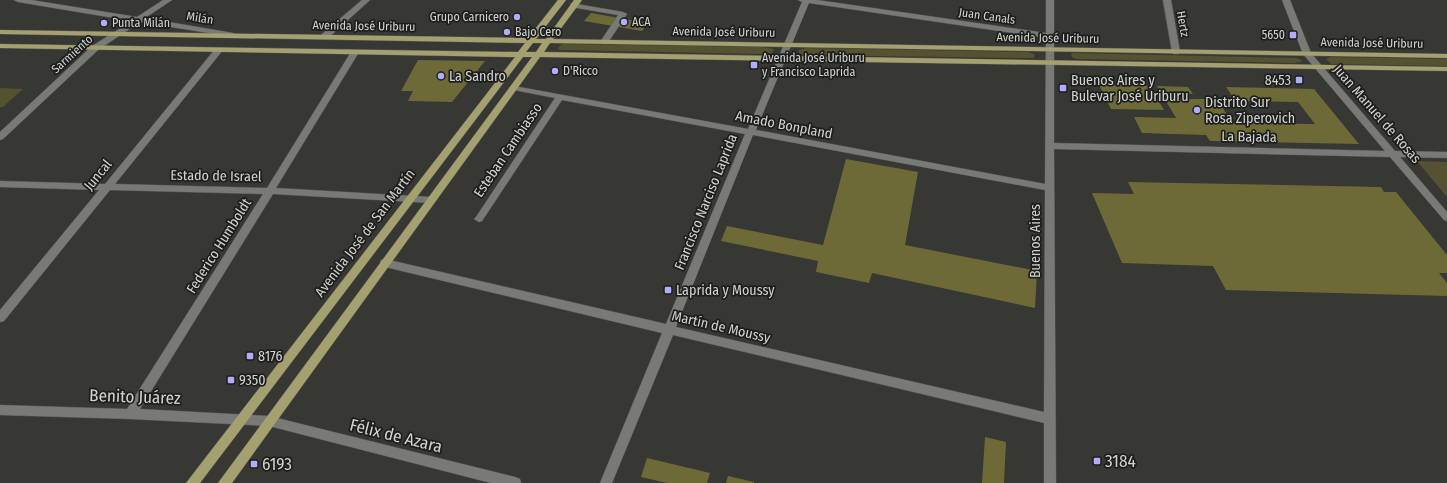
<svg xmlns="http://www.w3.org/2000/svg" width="1447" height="483" font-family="'Fira Sans Condensed',sans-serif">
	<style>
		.green { fill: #545230 }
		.building { fill: #6e6a37 }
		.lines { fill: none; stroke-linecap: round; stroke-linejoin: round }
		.minor-casing { stroke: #555552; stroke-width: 1 }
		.major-casing { stroke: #555552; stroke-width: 1 }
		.minor { fill: #797976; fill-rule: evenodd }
		.major { fill: #a4a070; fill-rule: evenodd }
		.poi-dot { fill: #b0aefa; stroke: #1e1e1d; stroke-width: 1.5 }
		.labels { text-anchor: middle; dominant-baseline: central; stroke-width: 3.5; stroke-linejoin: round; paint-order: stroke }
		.far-street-label { font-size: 12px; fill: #d3d3d1; stroke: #1e1e1d }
		.far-poi-label { font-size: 12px; fill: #d3d3d1; stroke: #1e1e1d; text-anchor: start }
		.poi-label { font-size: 14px; fill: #d3d3d1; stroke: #1e1e1d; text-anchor: start }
		.street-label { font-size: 14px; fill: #d3d3d1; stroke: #1e1e1d }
		.near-street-label { font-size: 17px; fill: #d3d3d1; stroke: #1e1e1d }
		.near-poi-label { font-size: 17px; fill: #d3d3d1; stroke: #1e1e1d; text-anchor: start }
	</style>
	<rect width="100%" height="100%" fill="#373734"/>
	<g class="green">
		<path d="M562 44 762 47 774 49 772 54H770L560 50 558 48Z"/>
		<path d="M806 48 1028 52 1034 54 1035 56 1033 58H1026L803 55 799 53V50Z"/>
		<path d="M1072 53 1297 58 1303 61 1295 63 1078 59 1073 58 1071 55Z"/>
		<path d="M1331 57 1447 59V66L1331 64 1326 59Z"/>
		<path d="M0 88 23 89 3 107H0Z"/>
		<path d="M1417 161 1447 162V197Z"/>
	</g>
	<g class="building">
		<path d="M591 13 648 23 642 31 584 21Z"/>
		<path d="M418 60 485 61 452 102 408 101 413 91H401Z"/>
		<path d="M1099 85 1150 86 1164 110 1111 109Z"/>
		<path d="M1157 86 1188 87 1193 94 1177 93 1181 99H1217L1232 123 1315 124 1298 102 1236 101 1226 87 1314 89 1359 144 1210 141 1206 135 1142 133 1134 117 1176 118Z"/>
		<path d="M846 159 918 172 905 245 1037 271 1035 308 872 273 869 283 816 272 818 261 721 241 727 226 823 245Z"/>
		<path d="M1128 182 1381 187 1384 192H1396L1447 255V273H1439L1447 283V296L1226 290 1213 266 1122 263 1092 193 1134 194Z"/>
		<path d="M985 437 1006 442 1004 483H982Z"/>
		<path d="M647 458 710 473 707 483H667L641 477Z"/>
		<path d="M728 476 754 482V483H726Z"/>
	</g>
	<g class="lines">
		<defs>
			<g id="minor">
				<path d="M14 0H31L137 17 163 0H172L145 18 233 33 237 35 233 37 140 22 98 50 3 139 0 140V132L92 46 132 21 18 2Z"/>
				<path d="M362 0H370L327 39H321V35Z"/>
				<path d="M798 0H817L1046 33V0H1054V143L1385 151 1303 54 1282 0H1290L1311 53 1395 151 1447 152V158L1400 157 1447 212V221L1444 220 1390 157 1054 149 1056 483H1044V423L673 335 612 483H600L662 333 385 267 381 266 380 263 381 260 385 259 666 324 745 134 562 100 482 221 479 222 474 219 476 217 555 98 514 90 510 88 514 86 748 129 802 2ZM809 3 1046 38 1045 184 756 130ZM753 135 1045 190 1044 412 676 327Z"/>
				<path d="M1163 0H1171L1180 52 1179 54H1173L1172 52Z"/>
				<path d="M571 3 623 12 627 14 607 44H604L600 42 618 15 571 7Z"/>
				<path d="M216 48H222L223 50 115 184 267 188 351 52 355 50 359 52 276 188 431 197 436 200 431 203 273 194 140 409 269 416 515 477 520 479 521 483H491L269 426 130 419 0 415V405L127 409 263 194 110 190 4 321 0 322V310L99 190 0 187V181L105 184Z"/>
			</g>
			<path id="major" d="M558 0H566L536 39H546L574 0H582L553 39 1447 54V58L550 43 544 52 1447 67V71L540 57 232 483H218L532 57H523L200 483H186L515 57 0 48V44L518 52 525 43 0 34V30L528 38ZM533 43H542L536 52H526Z"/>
		</defs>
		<use href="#minor" class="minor-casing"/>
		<use href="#major" class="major-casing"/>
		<use href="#minor" class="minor"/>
		<use href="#major" class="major"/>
	</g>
	<g class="poi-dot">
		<circle cx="517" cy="17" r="4"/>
		<circle cx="624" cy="22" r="4"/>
		<circle cx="104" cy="23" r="4"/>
		<circle cx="507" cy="32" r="4"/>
		<rect x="1289" y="31" width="8" height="8" rx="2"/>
		<rect x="750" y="61" width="8" height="8" rx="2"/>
		<circle cx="555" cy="71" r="4"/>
		<circle cx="441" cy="76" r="4"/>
		<rect x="1295" y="76" width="8" height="8" rx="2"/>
		<rect x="1059" y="84" width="8" height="8" rx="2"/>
		<circle cx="1197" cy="110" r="4"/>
		<rect x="664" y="286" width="8" height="8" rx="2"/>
		<rect x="246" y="352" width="8" height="8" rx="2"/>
		<rect x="227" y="376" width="8" height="8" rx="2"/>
		<rect x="1093" y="457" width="8" height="8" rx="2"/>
		<rect x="250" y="460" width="8" height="8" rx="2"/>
	</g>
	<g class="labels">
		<g class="far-street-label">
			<text transform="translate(987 16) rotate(8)">Juan Canals</text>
			<text transform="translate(200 18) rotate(9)">Milán</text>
			<text transform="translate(1183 24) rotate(80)">Hertz</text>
			<text transform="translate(364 26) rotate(1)">Avenida José Uriburu</text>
			<text transform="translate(724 32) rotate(1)">Avenida José Uriburu</text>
			<text transform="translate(1048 38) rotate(1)">Avenida José Uriburu</text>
			<text transform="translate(1372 43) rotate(1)">Avenida José Uriburu</text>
			<text transform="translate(72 54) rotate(-42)">Sarmiento</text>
		</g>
		<g class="far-poi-label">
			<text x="509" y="17" text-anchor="end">Grupo Carnicero</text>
			<text x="632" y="22">ACA</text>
			<text x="112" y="23">Punta Milán</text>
			<text x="515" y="32">Bajo Cero</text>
			<text x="1285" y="35" text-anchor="end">5650</text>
			<text x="762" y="58">Avenida José Uriburu<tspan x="762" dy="14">y Francisco Laprida</tspan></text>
			<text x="563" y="71">D'Ricco</text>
		</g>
		<g class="poi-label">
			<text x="449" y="76">La Sandro</text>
			<text x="1071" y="80">Buenos Aires y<tspan x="1071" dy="16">Bulevar José Uriburu</tspan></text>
			<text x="1291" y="80" text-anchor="end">8453</text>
			<text x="1205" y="102">Distrito Sur<tspan x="1205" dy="16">Rosa Ziperovich</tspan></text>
			<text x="676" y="290">Laprida y Moussy</text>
			<text x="258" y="356">8176</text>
			<text x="239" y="380">9350</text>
		</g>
		<g class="street-label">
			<text transform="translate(1377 114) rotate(49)">Juan Manuel de Rosas</text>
			<text transform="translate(784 125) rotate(11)">Amado Bonpland</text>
			<text transform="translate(1249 137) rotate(1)">La Bajada</text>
			<text transform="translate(508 150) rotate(-56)">Esteban Cambiasso</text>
			<text transform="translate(98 175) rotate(-51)">Juncal</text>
			<text transform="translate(216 176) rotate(1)">Estado de Israel</text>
			<text transform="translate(706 202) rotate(-68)">Francisco Narciso Laprida</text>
			<text transform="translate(365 233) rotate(-53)">Avenida José de San Martín</text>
			<text transform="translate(1035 241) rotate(-90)">Buenos Aires</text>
			<text transform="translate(219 246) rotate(-58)">Federico Humboldt</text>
			<text transform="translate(721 327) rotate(13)">Martín de Moussy</text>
		</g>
		<g class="near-street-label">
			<text transform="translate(135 397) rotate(2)">Benito Juárez</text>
			<text transform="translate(396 436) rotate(14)">Félix de Azara</text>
		</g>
		<g class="near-poi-label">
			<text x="1105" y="461">3184</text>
			<text x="262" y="464">6193</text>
		</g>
	</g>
</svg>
